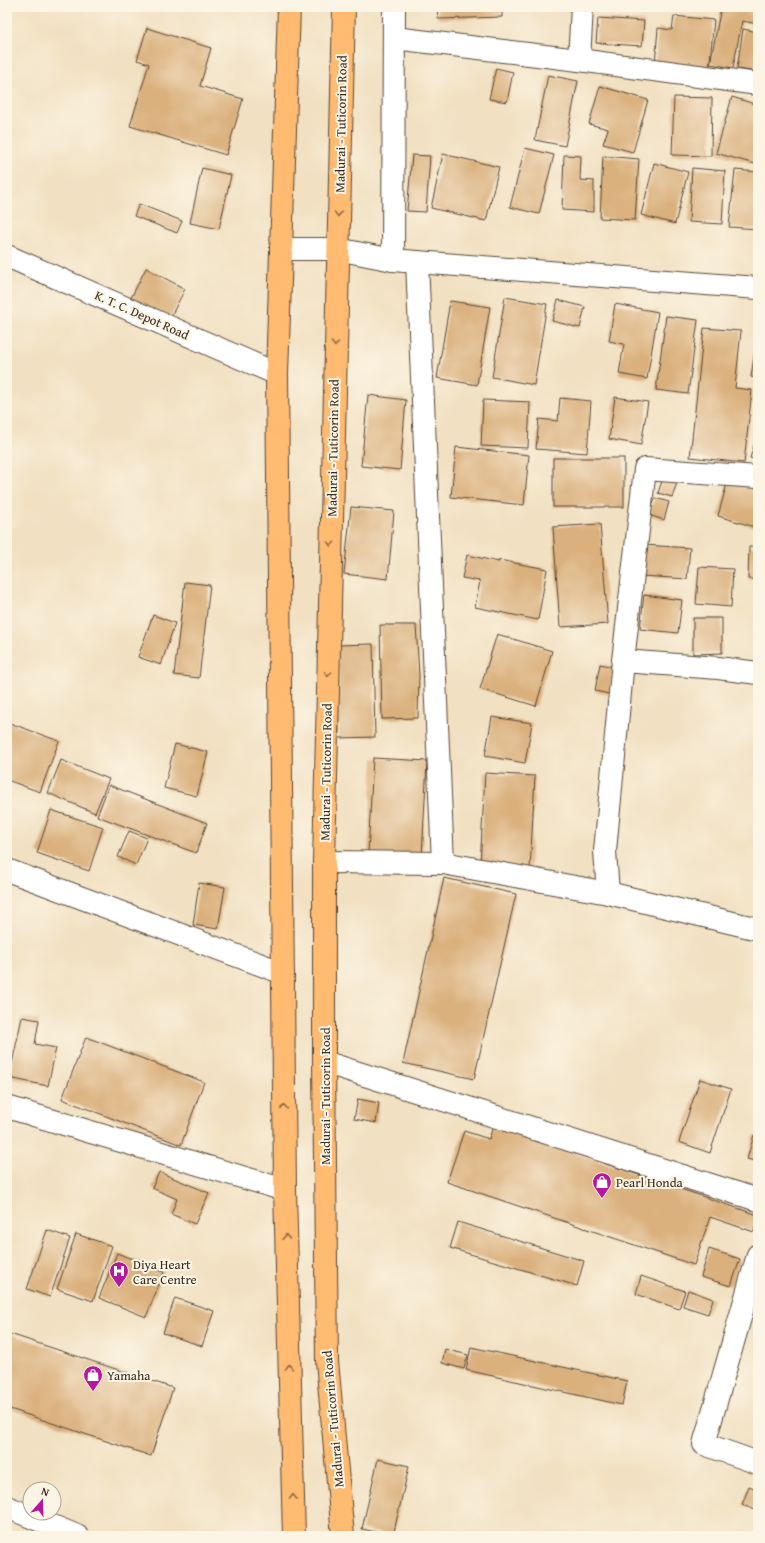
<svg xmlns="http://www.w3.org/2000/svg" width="765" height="1543" font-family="'Gentium Book Plus',serif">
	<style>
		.building { fill: #dab07d }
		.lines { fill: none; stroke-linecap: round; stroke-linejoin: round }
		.minor-casing { stroke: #564536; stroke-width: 24 }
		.major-casing { stroke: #564536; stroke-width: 24 }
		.minor { stroke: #fff; stroke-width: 22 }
		.major { stroke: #ffbb71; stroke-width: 22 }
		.oneway { stroke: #936b43 }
		.labels { text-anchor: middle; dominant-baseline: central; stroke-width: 4; stroke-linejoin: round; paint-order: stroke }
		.street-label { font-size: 13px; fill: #3b2a1e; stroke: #fcf5e5 }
		.poi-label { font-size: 13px; fill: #3b2a1e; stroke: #fcf5e5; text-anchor: start }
	</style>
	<rect width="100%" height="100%" fill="#fcf5e5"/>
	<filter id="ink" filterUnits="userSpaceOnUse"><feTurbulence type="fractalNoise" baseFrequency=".025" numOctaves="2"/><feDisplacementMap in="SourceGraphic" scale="8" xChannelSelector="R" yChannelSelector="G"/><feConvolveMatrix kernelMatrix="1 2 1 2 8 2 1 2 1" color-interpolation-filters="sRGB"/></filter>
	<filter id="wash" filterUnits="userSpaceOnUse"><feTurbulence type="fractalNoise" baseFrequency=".012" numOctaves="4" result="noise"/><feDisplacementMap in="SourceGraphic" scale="16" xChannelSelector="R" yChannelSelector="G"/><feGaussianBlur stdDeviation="0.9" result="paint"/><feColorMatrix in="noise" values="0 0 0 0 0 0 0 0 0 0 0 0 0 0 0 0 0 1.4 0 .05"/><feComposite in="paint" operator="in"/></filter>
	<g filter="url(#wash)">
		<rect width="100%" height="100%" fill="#f1e0c1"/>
		<g id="blocks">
			<g class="building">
				<path d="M437 7H502V17L438 19Z"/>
				<path d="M721 7H758V24L742 21 733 68 710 64Z"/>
				<path d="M674 16 714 20 709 70 655 64 658 28 672 30Z"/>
				<path d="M598 18 644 21 642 46 596 43Z"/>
				<path d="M147 28 211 48 200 86 243 99 226 155 130 126 149 64 137 60Z"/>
				<path d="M743 29 758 32V72L737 69Z"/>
				<path d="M496 68 513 72 507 102 489 99Z"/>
				<path d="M548 75 578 81 565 146 535 140Z"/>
				<path d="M600 86 648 100 633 152 603 144 608 129 589 124Z"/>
				<path d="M674 97 712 98 711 156 672 155Z"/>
				<path d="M732 97 758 105V154L755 164 716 153Z"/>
				<path d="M525 148 554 155 539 214 510 207Z"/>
				<path d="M443 154 499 167 486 221 431 208Z"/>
				<path d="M412 155 430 156 426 212 407 211Z"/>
				<path d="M564 155 581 156 580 180 594 181V212L562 210Z"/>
				<path d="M603 156 639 159 635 220 600 218Z"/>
				<path d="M654 163 688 172 675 224 641 215Z"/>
				<path d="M202 168 231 175 219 229 190 223Z"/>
				<path d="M692 168 725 171 722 224 689 222Z"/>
				<path d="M735 170 758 172V229L729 227Z"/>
				<path d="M139 204 182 221 177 233 134 216Z"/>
				<path d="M146 268 185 289 168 322 129 302Z"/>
				<path d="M505 297 547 304 534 385 492 377Z"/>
				<path d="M558 300 585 307 580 328 552 321Z"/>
				<path d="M450 301 490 307 477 385 437 378Z"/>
				<path d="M615 304 658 312 647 379 619 374 624 344 609 341Z"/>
				<path d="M666 316 698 320 688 394 656 390Z"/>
				<path d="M704 328 741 331 735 388 752 390 744 463 690 457Z"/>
				<path d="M757 336 758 337V378L751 377Z"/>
				<path d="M368 395 406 400 400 470 361 466Z"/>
				<path d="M615 397 648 402 641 445 609 439Z"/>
				<path d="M560 398 591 401 587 453 536 449 539 419 558 421Z"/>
				<path d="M483 400 530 402 528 448 481 446Z"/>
				<path d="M758 433V460L750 458Z"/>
				<path d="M456 447 529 455 524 505 451 497Z"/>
				<rect x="553" y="458" width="71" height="49"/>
				<path d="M664 475 678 480 672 497 658 493Z"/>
				<path d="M729 476 758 485V528L718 516Z"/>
				<path d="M655 498 669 502 664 520 649 515Z"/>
				<path d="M351 507 394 511 388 579 344 574Z"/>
				<path d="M600 524 608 624 560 627 553 527Z"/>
				<path d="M644 545 690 548 687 579 642 576Z"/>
				<path d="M749 547H758V579H748Z"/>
				<path d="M467 555 499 562V560L547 569 538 620 475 607 480 581 462 578Z"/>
				<path d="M699 567 733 569 731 607 696 604Z"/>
				<path d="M185 582 210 585 199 678 174 675Z"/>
				<path d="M644 595 682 600 678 633 640 629Z"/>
				<path d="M153 615 175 623 161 665 138 657Z"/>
				<path d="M693 618H722V653L693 654Z"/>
				<path d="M380 625H416L419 675 418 718 382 719Z"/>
				<path d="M497 634 552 651 536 706 480 689Z"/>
				<path d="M373 644 375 737 339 738 338 645Z"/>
				<path d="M600 664 614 667 609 694 595 691Z"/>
				<path d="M492 717 532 723 525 763 485 756Z"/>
				<path d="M7 722 59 741 40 792 7 780Z"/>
				<path d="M175 744 208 752 197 796 164 788Z"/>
				<path d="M373 758 427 761 422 857 368 854Z"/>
				<path d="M61 760 109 779 95 813 48 793Z"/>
				<path d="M485 773 535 776 530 870 480 867Z"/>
				<path d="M109 785 207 823 196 853 97 816Z"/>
				<path d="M51 810 103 827 89 871 37 853Z"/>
				<path d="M129 831 147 838 136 865 118 857Z"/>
				<path d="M444 878 516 894 474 1079 403 1063Z"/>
				<path d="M199 883 225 887 218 929 193 925Z"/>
				<path d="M22 1017 39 1020 35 1044 56 1048 48 1086 9 1078Z"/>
				<path d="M86 1037 204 1082 181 1145 62 1099Z"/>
				<path d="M700 1079 731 1089 710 1153 679 1142Z"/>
				<path d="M358 1099 379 1103 376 1123 354 1119Z"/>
				<path d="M493 1126 758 1215 754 1232 710 1217 694 1265 447 1182 464 1131 489 1139Z"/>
				<path d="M754 1135 758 1136V1162L747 1159Z"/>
				<path d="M159 1172 209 1193 195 1224 171 1214 177 1199 152 1188Z"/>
				<path d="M458 1222 584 1261 577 1286 450 1248Z"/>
				<path d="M47 1230 70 1238 50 1297 27 1289Z"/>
				<path d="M76 1234 112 1246 93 1301 57 1289Z"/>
				<path d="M709 1249 740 1259 731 1286 701 1277Z"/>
				<path d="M117 1253 164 1272 146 1317 99 1298Z"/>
				<path d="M641 1276 685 1291 679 1309 636 1294Z"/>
				<path d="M688 1290 713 1299 708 1314 683 1306Z"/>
				<path d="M175 1298 214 1311 202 1346 163 1333Z"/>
				<path d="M7 1333 173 1388 151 1456 7 1408Z"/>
				<path d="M471 1347 627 1381 622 1405 466 1370Z"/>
				<path d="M445 1349 468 1355 464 1369 442 1363Z"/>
				<path d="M378 1459 409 1466 393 1536 362 1529Z"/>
				<path d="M749 1486 758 1490V1511L742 1505Z"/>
			</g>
		</g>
	</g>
	<g filter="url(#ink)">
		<use href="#blocks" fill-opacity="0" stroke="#564536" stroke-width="1"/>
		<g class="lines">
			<defs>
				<g id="minor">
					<path d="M394 38 579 60 758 84"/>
					<path d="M579 60 582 7"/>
					<path d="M281 249H337L393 260 417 262 758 288"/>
					<path d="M7 256 277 374"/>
					<path d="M393 260 394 7"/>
					<path d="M417 262 443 863"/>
					<path d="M623 661 718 668 758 673"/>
					<path d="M324 862 443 863 608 893 758 929"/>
					<path d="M7 870 283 973"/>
					<path d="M608 893 605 851 623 661 645 469 758 477"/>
					<path d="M324 1062 758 1200"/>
					<path d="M7 1107 285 1190"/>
					<path d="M758 1255 704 1444 758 1463"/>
					<path d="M7 1507 77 1536"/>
				</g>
				<g id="major">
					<path d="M289 7 277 374 285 1190 294 1536"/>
					<path d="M343 1536 327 1361 324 1062V862L344 7"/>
				</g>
			</defs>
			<use href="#minor" class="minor-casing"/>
			<use href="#major" class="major-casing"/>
			<use href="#minor" class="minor"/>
			<use href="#major" class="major"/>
		</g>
		<defs><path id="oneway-chevron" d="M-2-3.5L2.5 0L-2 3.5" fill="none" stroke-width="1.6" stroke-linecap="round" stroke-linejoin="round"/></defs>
		<g class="oneway">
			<use href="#oneway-chevron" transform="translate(338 214) rotate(91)"/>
			<use href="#oneway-chevron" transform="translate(335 344) rotate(91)"/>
			<use href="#oneway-chevron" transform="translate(331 544) rotate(91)"/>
			<use href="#oneway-chevron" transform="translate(328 674) rotate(91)"/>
			<use href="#oneway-chevron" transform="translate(284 1107) rotate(-91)"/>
			<use href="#oneway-chevron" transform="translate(286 1237) rotate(-91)"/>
			<use href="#oneway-chevron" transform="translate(289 1367) rotate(-91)"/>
			<use href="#oneway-chevron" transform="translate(293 1497) rotate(-91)"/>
		</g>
	</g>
	<defs>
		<symbol id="shop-pin" viewBox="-11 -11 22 30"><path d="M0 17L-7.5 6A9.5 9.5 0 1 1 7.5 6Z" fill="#b5179e" stroke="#fcf5e5"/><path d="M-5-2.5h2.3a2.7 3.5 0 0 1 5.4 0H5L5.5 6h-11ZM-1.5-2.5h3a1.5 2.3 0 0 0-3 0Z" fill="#fff"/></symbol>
		<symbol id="hospital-pin" viewBox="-11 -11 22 30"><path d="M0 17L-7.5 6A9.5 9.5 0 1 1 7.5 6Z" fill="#b5179e" stroke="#fcf5e5"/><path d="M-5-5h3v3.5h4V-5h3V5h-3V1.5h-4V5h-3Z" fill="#fff"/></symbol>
	</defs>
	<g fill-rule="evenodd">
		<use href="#shop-pin" x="591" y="1171" width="22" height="30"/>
		<use href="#hospital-pin" x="108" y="1260" width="22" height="30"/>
		<use href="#shop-pin" x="82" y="1364" width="22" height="30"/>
	</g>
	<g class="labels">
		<g class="street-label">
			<text transform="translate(341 124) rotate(-89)">Madurai - Tuticorin Road</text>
			<text transform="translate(142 315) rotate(24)">K. T. C. Depot Road</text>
			<text transform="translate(333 448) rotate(-89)">Madurai - Tuticorin Road</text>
			<text transform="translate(326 772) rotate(-89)">Madurai - Tuticorin Road</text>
			<text transform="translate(325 1096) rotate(-90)">Madurai - Tuticorin Road</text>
			<text transform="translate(333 1419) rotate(-95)">Madurai - Tuticorin Road</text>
		</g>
		<g class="poi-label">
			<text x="616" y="1182">Pearl Honda</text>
			<text x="133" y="1264">Diya Heart<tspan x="133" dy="15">Care Centre</tspan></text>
			<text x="107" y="1375">Yamaha</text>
		</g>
	</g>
	<rect width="765" height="1543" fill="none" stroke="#fcf5e5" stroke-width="24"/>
	<g transform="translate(42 1501) rotate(20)"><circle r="19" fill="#fcf5e5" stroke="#afa495"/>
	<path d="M0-3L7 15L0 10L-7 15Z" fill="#b5179e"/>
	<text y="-6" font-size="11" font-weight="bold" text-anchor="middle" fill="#3b2a1e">N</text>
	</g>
</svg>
